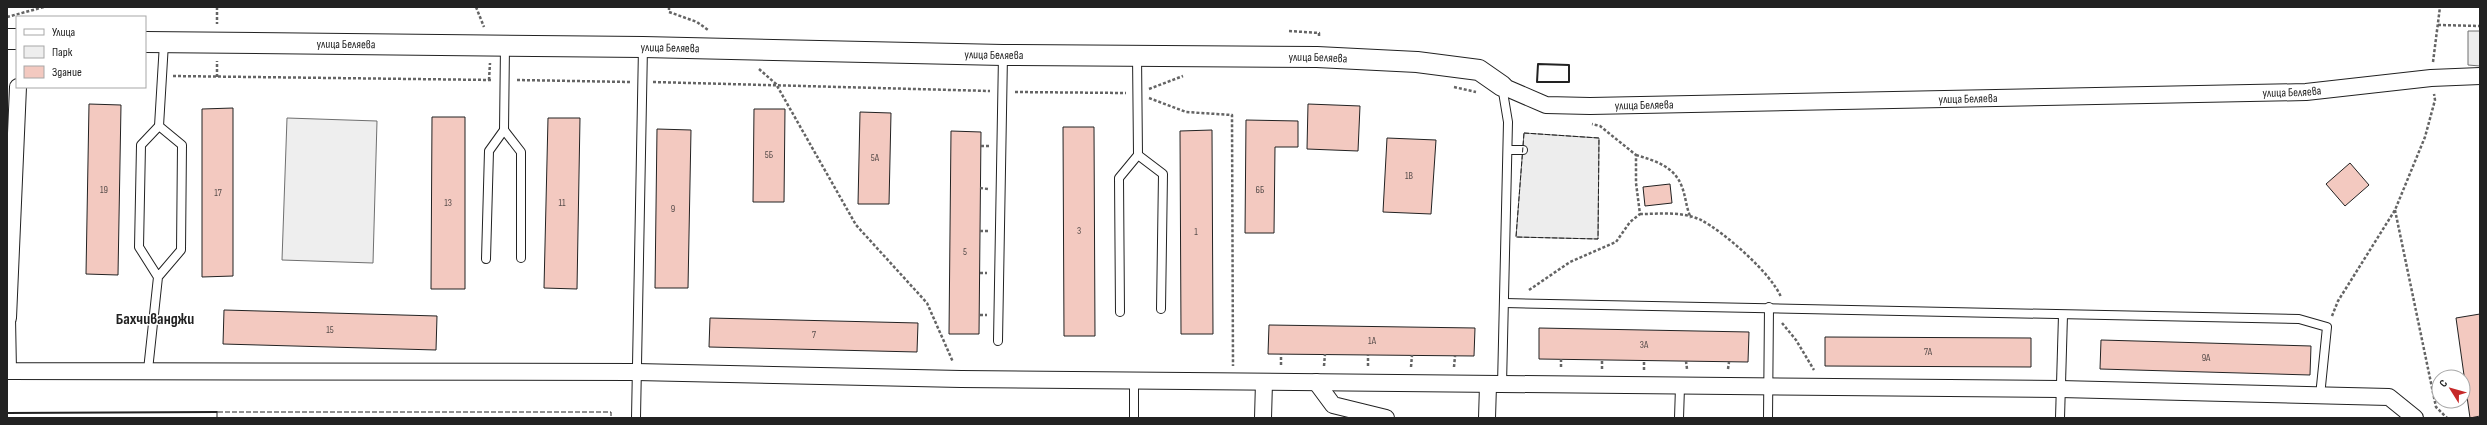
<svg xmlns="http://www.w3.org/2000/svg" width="2487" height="425" font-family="'Sofia Sans Condensed',sans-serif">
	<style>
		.green { fill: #eee; stroke: #6f6f6f }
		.parking { fill: #ededed; stroke: #6f6f6f }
		.building { fill: #f3c9c0; stroke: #222 }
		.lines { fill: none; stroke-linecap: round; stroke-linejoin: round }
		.service-casing { stroke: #222; stroke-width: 10 }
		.minor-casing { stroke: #222; stroke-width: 18 }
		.tertiary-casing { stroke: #222; stroke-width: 22 }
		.path { stroke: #646464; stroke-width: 2.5; stroke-dasharray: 3 2; stroke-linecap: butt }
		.service { stroke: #fff; stroke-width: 8 }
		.minor { stroke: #fff; stroke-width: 16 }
		.tertiary { stroke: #fff; stroke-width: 20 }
		.fence { stroke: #222; stroke-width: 1; stroke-dasharray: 5 2; stroke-linecap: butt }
		.wall { stroke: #222; stroke-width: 2 }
		.labels { text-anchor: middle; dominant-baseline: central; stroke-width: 3; stroke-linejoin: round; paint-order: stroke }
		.number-label { font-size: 10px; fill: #564c4a }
		.street-label { font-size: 12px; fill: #222; stroke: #fff }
		.district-label { font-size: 16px; font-weight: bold; fill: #222; stroke: #fff }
	</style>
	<rect width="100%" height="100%" fill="#fff"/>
	<path class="green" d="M287 118 377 121 373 263 282 260Z"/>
	<g class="parking">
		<path d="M2468 31H2480V66L2468 65Z"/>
		<path d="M1524 133 1599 138 1598 239 1516 237Z"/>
	</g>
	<g class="building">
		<path d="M89 104 121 105 118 275 86 274Z"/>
		<path d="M1308 104 1360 106 1358 151 1307 149Z"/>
		<path d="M233 108V276L202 277V109Z"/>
		<path d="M754 109H785L784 202H753Z"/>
		<path d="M860 112 891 113 889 204H858Z"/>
		<path d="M432 117H465V289H431Z"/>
		<path d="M548 118H580L577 289 544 288Z"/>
		<path d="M1246 120 1298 121V147H1275L1274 233H1245Z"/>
		<path d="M1063 127H1094L1095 336H1064Z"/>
		<path d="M657 129 691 130 688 288H655Z"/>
		<path d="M1212 130 1213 334H1181L1180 131Z"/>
		<path d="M951 131 981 132 979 334H949Z"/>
		<path d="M1387 138 1436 140 1431 214 1383 212Z"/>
		<path d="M2350 163 2369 185 2345 206 2326 184Z"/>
		<path d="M1670 184 1672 203 1645 206 1643 187Z"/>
		<path d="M224 310 437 316 436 350 223 344Z"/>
		<path d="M2480 314V416L2470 418 2456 318Z"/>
		<path d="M710 318 918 323 917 352 709 347Z"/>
		<path d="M1269 325 1475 328 1474 356 1268 354Z"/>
		<path d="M1539 328 1749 332 1748 362 1539 359Z"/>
		<path d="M1825 337 2031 338V367L1825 366Z"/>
		<path d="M2101 340 2311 346 2310 375 2100 369Z"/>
	</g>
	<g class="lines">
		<defs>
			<g id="service">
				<path d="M505 46 504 130 521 152V258"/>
				<path d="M1137 55 1138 155 1163 174 1161 309"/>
				<path d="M159 126 164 43"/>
				<path d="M1508 150H1523"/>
				<path d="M486 259 489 151 504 130"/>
				<path d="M1505 303 2299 319 2327 327 2320 396"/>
				<path d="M1120 312 1119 178 1138 155"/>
				<path d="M998 341 1003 55"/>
				<path d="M148 370 158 277 139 247 141 145 159 126 182 145 181 250 158 277"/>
				<path d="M1502 385 1508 122 1502 86"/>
				<path d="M636 418 643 47"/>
				<path d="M1134 418V380"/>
				<path d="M1679 418 1680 387"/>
				<path d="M1768 418 1769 307"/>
				<path d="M2060 418 2063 315"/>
			</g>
			<g id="minor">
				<path id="s1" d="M1502 86 1546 105 1590 106 2306 92 2431 78 2480 76"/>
				<path d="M7 318 8 371 636 372 961 379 2060 389 2389 397 2415 418"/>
				<path d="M8 318 18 87"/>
				<path d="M1316 382 1333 405 1386 418"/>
				<path d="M1263 418 1264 382"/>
				<path d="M1487 418 1488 385"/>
			</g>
			<g id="tertiary">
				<path d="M7 39H17"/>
				<path id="s2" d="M145 42 643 47 1003 55 1317 57 1417 62 1479 70 1502 86"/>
			</g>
		</defs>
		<use href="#service" class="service-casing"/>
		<use href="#minor" class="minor-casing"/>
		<use href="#tertiary" class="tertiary-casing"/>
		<g class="path">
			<path d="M217 7V24"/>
			<path d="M476 7 484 27"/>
			<path d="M669 7V12L697 22 708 30"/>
			<path d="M7 17 44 7"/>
			<path d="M2438 25 2480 26"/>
			<path d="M1289 31 1319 33V38"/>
			<path d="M2433 62 2440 7"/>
			<path d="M759 69 776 84 856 225 927 303 953 362"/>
			<path d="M173 76 492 80"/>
			<path d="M217 77V61"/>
			<path d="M489 80 490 63"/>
			<path d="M517 80 630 82"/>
			<path d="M653 82 990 91"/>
			<path d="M1454 87 1476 92"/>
			<path d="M1149 89 1183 76"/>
			<path d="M1015 92 1126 93"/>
			<path d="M1149 98 1186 112 1232 115 1233 366"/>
			<path d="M981 146H990"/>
			<path d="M1636 155C1656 161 1675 167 1682 187 1686 197 1686 208 1691 218"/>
			<path d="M980 188 988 189"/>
			<path d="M2395 210 2436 407 2447 418"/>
			<path d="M1640 214C1660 214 1682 211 1701 220 1724 232 1771 273 1781 297"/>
			<path d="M980 231H988"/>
			<path d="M980 273H987"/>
			<path d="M1529 290 1570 262 1616 242 1630 222 1640 214 1636 183V155L1600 126 1592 124"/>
			<path d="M980 315H987"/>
			<path d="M2332 316 2338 301 2395 210 2425 137 2435 100 2434 94"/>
			<path d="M1782 323 1796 340 1814 370"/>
			<path d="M1561 359V369"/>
			<path d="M1686 361 1687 369"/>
			<path d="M1281 365V354"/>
			<path d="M1324 366 1325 354"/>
			<path d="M1368 366V355"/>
			<path d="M1411 367 1412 355"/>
			<path d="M1454 367 1455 356"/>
			<path d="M1602 369V360"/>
			<path d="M1728 369 1729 362"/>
			<path d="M1644 370V361"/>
		</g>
		<use href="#service" class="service"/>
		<use href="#minor" class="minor"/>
		<use href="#tertiary" class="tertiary"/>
		<g class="fence">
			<path d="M1524 133 1599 138 1598 239 1516 237Z"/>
			<path d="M217 418V412H611V418"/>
		</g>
		<g class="wall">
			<path d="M1538 64 1569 65V82H1537Z"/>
			<path d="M7 413 217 412"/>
		</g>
	</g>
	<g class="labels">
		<g class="number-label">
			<text x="769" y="155">5Б</text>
			<text x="875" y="158">5А</text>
			<text x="1409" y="176">1В</text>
			<text x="104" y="190">19</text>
			<text x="1260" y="190">6Б</text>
			<text x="218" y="193">17</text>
			<text x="448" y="203">13</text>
			<text x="562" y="203">11</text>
			<text x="673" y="209">9</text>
			<text x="1079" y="231">3</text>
			<text x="1196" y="232">1</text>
			<text x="965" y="252">5</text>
			<text x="330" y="330">15</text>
			<text x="814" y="335">7</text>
			<text x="1372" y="341">1А</text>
			<text x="1644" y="345">3А</text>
			<text x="1928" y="352">7А</text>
			<text x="2206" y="358">9А</text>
		</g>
		<g class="street-label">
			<text stroke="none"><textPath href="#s2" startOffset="201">улица Беляева</textPath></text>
			<text stroke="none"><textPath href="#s2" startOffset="525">улица Беляева</textPath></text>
			<text stroke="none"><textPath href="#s2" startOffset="849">улица Беляева</textPath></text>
			<text stroke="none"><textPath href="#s2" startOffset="1173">улица Беляева</textPath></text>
			<text stroke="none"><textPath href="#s1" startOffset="794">улица Беляева</textPath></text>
			<text stroke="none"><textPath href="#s1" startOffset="470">улица Беляева</textPath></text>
			<text stroke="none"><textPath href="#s1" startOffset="146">улица Беляева</textPath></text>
		</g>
		<g class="district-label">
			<text x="155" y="319">Бахчиванджи</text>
		</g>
	</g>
	<rect width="2487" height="425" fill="none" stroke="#222222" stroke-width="16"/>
	<rect x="16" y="16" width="130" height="72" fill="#ffffff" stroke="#a7a7a7"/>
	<rect x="24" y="29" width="20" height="6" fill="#ffffff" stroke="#a7a7a7"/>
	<text x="52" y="36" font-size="12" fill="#222222">Улица</text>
	<rect x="24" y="46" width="20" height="12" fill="#eeeeee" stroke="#a7a7a7"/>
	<text x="52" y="56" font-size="12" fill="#222222">Парк</text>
	<rect x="24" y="66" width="20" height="12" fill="#f3c9c0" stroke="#a7a7a7"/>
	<text x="52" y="76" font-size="12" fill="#222222">Здание</text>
	<g transform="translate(2451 389) rotate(307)"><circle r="19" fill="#ffffff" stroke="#a7a7a7"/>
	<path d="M0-3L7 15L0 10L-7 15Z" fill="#c62828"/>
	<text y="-6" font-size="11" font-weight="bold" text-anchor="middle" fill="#222222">С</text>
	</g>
</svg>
